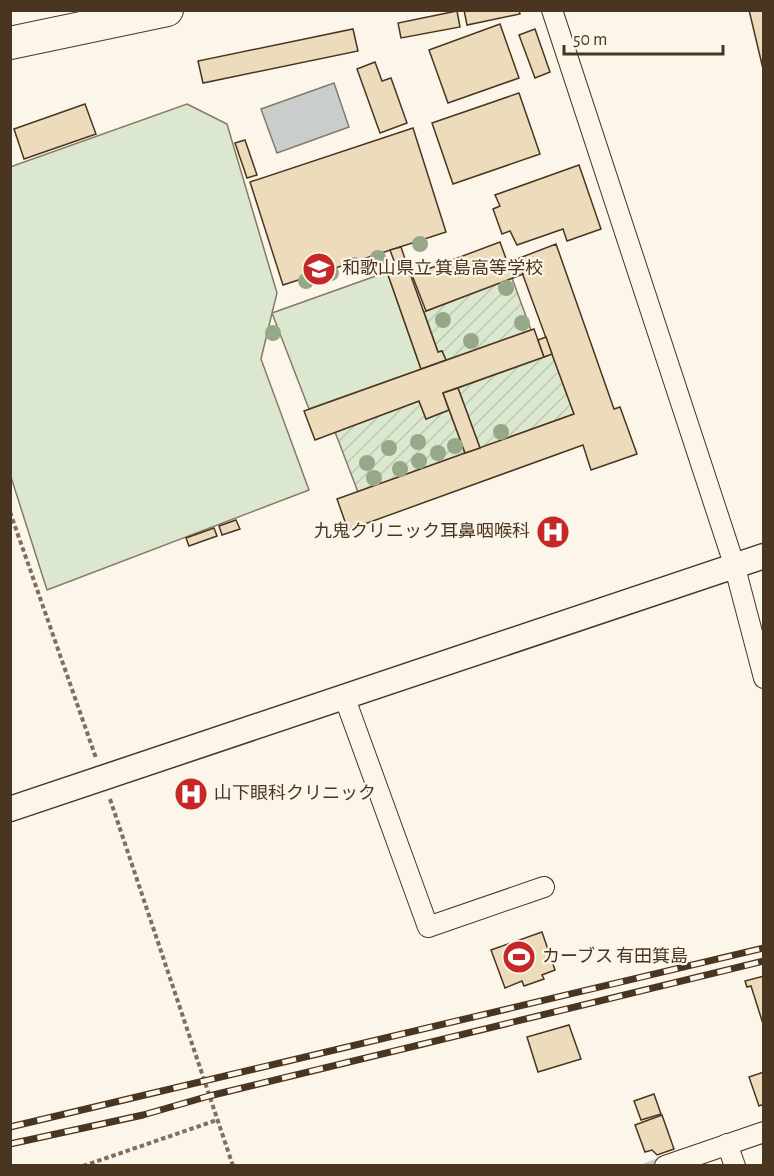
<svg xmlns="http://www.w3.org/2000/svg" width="774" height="1176" font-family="'Alegreya Sans','Noto Sans JP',sans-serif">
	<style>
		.garden { fill: url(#garden-furrows); stroke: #887966; stroke-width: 1.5 }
		.pitch { fill: #dce7d0; stroke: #887966; stroke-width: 1.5 }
		.water { fill: #c9cecd; stroke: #887966; stroke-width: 1.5 }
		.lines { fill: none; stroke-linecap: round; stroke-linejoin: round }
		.stream { stroke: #c9cecd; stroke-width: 6 }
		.building { fill: #ecdcbc; stroke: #4a3520; stroke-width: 1.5 }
		.minor-casing { stroke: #4a3520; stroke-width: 22 }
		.tertiary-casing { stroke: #4a3520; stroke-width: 27 }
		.trunk-casing { stroke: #4a3520; stroke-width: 34 }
		.path { stroke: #7f6f5c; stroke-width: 4; stroke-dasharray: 4.5 3; stroke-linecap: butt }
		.minor { stroke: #fbf6e9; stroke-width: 20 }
		.tertiary { stroke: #fbf6e9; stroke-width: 24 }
		.trunk { stroke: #fbf6e9; stroke-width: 32 }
		.rail-casing { stroke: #4a3520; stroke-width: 7 }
		.rail { stroke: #fbf6e9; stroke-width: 4.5; stroke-dasharray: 14; stroke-linecap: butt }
		.tree { fill: #96a887 }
		.labels { text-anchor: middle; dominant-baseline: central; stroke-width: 4.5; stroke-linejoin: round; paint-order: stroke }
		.poi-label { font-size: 18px; fill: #4a3520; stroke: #fbf6e9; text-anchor: start }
	</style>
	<defs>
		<pattern id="garden-furrows" width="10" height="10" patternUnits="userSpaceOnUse" patternTransform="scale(1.5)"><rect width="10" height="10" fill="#dce7d0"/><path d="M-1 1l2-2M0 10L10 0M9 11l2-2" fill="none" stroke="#bec7b2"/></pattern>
	</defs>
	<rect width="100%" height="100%" fill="#fbf6e9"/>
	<g class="garden">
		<path d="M512 278 531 330 446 360 442 351 438 352 424 312Z"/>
		<path d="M552 354 574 414 480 448 458 388Z"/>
		<path d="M419 401 426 419 449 410 465 453 358 492 335 432Z"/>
	</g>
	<path class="pitch" d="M187 104 227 124 277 293 272 313 387 272 421 369 309 409 272 313 261 359 309 490 47 590 11 477 10 167Z"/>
	<path class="water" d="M334 83 349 127 277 153 261 109Z"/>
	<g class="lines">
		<path class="stream" d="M645 1166 664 1159"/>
	</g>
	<g class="building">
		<path d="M464 10H519L520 14 467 25Z"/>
		<path d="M749 10H764V73Z"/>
		<path d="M457 11 460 27 401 38 398 23Z"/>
		<path d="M500 24 519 78 448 103 429 50Z"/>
		<path d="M353 29 358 51 203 83 198 61Z"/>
		<path d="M535 29 550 72 535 78 519 35Z"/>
		<path d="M375 62 382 81 391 78 407 123 380 133 357 69Z"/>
		<path d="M519 93 540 154 453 184 432 123Z"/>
		<path d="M85 104 96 134 24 159 14 129Z"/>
		<path d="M413 128 446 232 283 285 250 182Z"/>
		<path d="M245 140 257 175 247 178 235 143Z"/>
		<path d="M579 165 601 229 567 241 563 229 517 245 510 231 502 234 493 209 500 206 495 195Z"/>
		<path d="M500 242 513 278 426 311 412 275Z"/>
		<path d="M556 244 614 409 620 407 637 454 591 470 583 445 348 530 337 499 574 414 517 259Z"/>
		<path d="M401 247 407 265 397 269 390 250Z"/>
		<path d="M517 259 523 274 513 278 507 263Z"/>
		<path d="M407 265 438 352 442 351 446 360 421 369 387 272Z"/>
		<path d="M534 329 544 357 443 393 449 410 426 419 419 401 315 440 304 411Z"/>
		<path d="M546 337 552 354 544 357 538 340Z"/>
		<path d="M458 388 480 448 465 453 443 393Z"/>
		<path d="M236 520 240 529 222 535 219 526Z"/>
		<path d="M214 528 217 536 189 546 186 538Z"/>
		<path d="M542 932 555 970 542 975 544 979 524 986 522 981 505 988 491 950Z"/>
		<path d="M764 976V1027L751 986 747 987 745 981Z"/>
		<path d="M569 1025 581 1059 538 1072 527 1037Z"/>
		<path d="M764 1072V1104L759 1106 749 1077Z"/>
		<path d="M654 1094 661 1114 641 1120 634 1101Z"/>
		<path d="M662 1115 674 1149 657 1155 652 1150 645 1152 635 1125Z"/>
	</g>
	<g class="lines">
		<defs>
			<g id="minor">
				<path d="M552 10 734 564 764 678"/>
				<path d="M344 696 428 927 544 887"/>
				<path d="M727 1144 735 1166"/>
				<path d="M665 1166 764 1132"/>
			</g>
			<path id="tertiary" d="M10 809 764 556"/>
			<path id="trunk" d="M10 43 167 10"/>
		</defs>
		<use href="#minor" class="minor-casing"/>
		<use href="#tertiary" class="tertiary-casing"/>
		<use href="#trunk" class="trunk-casing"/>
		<g class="path">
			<path d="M10 512 96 758"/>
			<path d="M110 799 233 1166"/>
			<path d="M83 1166 217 1120"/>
		</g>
		<use href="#minor" class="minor"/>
		<use href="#tertiary" class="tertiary"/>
		<use href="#trunk" class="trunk"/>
		<defs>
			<g id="rail">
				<path d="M10 1127 764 948"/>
				<path d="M10 1144 143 1115 209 1096 764 961"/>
			</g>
		</defs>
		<use href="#rail" class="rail-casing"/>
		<use href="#rail" class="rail"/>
	</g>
	<g class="tree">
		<circle cx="420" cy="244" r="8"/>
		<circle cx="378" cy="258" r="8"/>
		<circle cx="354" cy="265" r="8"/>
		<circle cx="331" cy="273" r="8"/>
		<circle cx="306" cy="281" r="8"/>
		<circle cx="506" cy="288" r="8"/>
		<circle cx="443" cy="320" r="8"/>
		<circle cx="522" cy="323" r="8"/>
		<circle cx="273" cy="333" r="8"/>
		<circle cx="471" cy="341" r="8"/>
		<circle cx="501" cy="432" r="8"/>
		<circle cx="418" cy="442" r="8"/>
		<circle cx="455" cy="446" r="8"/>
		<circle cx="389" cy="448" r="8"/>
		<circle cx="438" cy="453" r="8"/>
		<circle cx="419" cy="461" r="8"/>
		<circle cx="367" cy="463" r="8"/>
		<circle cx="400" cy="469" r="8"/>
		<circle cx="374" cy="478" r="8"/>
	</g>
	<defs>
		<symbol id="school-disc" viewBox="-11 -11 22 22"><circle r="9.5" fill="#c62828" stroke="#fbf6e9"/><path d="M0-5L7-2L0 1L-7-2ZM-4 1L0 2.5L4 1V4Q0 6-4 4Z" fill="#fff"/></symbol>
		<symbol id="hospital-disc" viewBox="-11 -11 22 22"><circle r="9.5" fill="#c62828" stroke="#fbf6e9"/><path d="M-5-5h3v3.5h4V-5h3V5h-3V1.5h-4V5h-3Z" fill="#fff"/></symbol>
		<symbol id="stadium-disc" viewBox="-11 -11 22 22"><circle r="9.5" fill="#c62828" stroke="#fbf6e9"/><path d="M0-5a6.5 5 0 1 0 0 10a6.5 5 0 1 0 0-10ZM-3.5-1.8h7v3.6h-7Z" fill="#fff"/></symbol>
	</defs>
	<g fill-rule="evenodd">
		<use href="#school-disc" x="300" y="250" width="38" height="38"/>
		<use href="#hospital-disc" x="534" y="513" width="38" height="38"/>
		<use href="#hospital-disc" x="172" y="775" width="38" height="38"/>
		<use href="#stadium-disc" x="500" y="938" width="38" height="38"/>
	</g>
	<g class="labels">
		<g class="poi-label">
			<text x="342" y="269">和歌山県立 箕島高等学校</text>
			<text x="530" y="532" text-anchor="end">九鬼クリニック耳鼻咽喉科</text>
			<text x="214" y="794">山下眼科クリニック</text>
			<text x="542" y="957">カーブス 有田箕島</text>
		</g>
	</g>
	<rect width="774" height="1176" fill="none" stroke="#4a3520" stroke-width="24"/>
	<path d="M564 45v9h159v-9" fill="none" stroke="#4a3520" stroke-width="3"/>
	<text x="573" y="45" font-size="18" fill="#4a3520" stroke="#fbf6e9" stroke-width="4.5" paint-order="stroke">50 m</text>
</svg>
